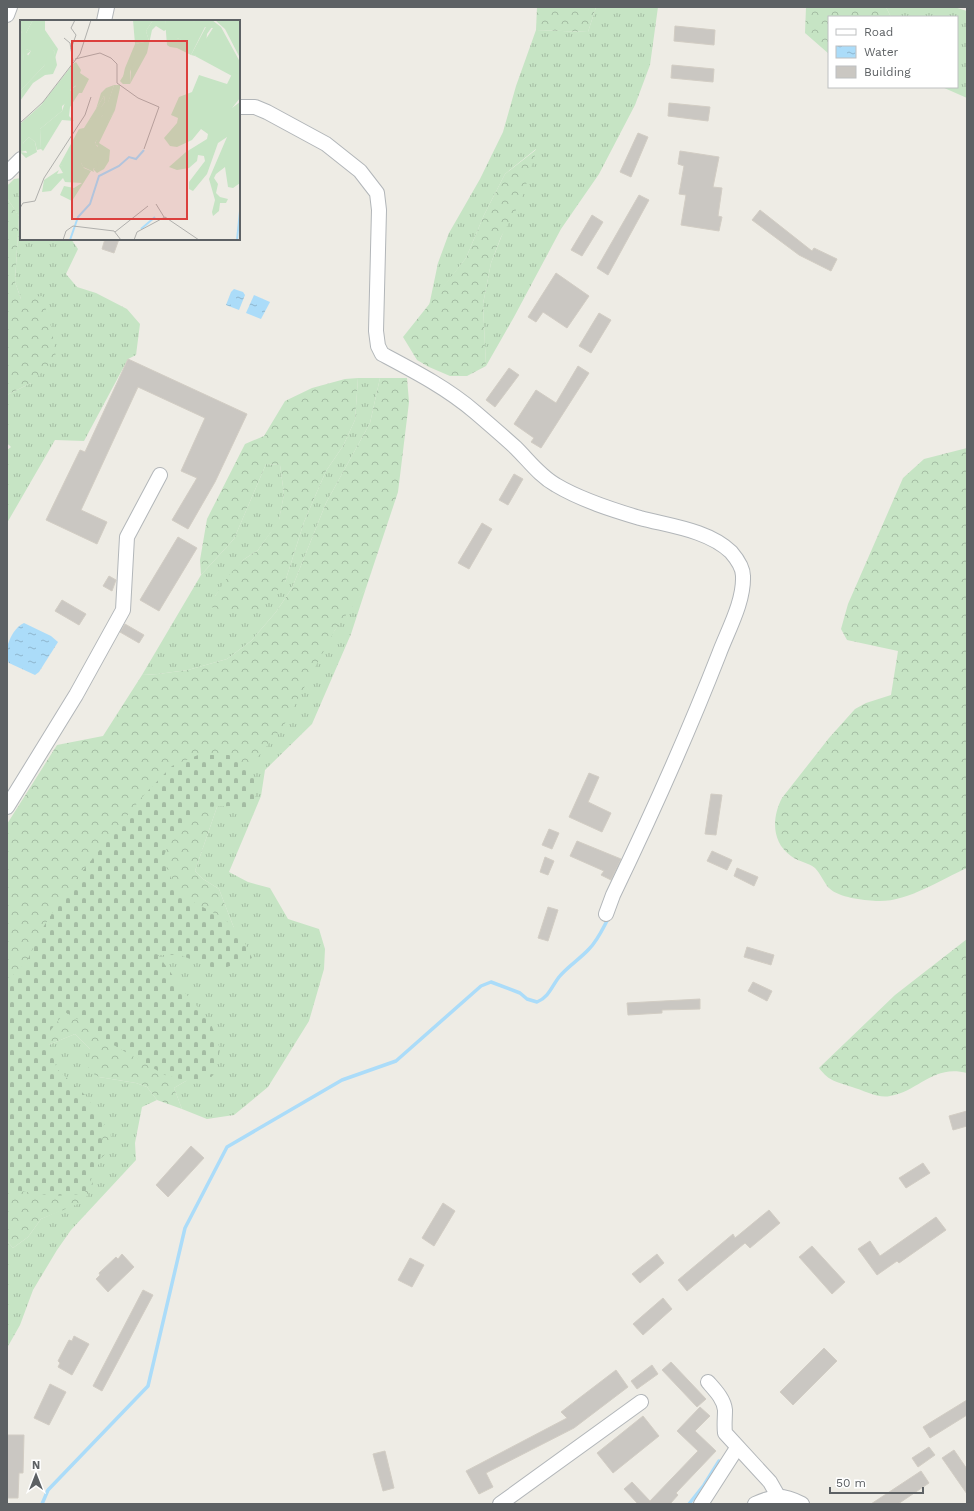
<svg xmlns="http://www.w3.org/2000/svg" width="974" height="1511" font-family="'Work Sans',sans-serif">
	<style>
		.grass { fill: url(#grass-tufts) }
		.forest { fill: url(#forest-crowns) }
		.cemetery { fill: url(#cemetery-stones) }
		.water { fill: url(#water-ripples) }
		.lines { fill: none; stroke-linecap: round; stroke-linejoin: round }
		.stream { stroke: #abdcf9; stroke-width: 3.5 }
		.building { fill: #cac7c2; stroke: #d2cdc4 }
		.minor-casing { stroke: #b2b6b9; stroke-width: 16 }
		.minor { stroke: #fff; stroke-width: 14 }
		.inset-river { fill: none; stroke: #abdcf9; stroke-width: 2 }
		.inset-road { fill: none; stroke: #b0b0ad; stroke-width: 1 }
		.view { fill: #dc3f3d; fill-opacity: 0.15; stroke: #dc3f3d; stroke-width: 2 }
		.inset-edge { fill: none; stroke: #5d6164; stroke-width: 2 }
	</style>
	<defs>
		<pattern id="grass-tufts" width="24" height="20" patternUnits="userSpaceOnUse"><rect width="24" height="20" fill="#c6e4c4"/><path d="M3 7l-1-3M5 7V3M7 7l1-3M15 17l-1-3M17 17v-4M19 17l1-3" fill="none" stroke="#a4bca3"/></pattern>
		<pattern id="forest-crowns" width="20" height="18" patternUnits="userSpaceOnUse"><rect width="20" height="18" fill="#c6e4c4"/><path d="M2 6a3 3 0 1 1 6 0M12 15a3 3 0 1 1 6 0" fill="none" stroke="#a4bca3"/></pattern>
		<pattern id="cemetery-stones" width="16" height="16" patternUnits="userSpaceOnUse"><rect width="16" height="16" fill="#c6e4c4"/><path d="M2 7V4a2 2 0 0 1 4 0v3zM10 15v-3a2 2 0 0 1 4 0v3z" fill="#a4bca3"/></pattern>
		<pattern id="water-ripples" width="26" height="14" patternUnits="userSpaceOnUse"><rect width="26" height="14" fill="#abdcf9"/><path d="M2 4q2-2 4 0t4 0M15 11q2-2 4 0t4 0" fill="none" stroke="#8eb6cd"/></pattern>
	</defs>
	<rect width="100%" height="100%" fill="#eeece5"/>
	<g class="grass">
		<path d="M596 7H658L650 65 635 105 599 174 561 229 514 317 486 366 483 304 491 263 536 149 505 174 484 215 466 258 429 306 438 263 449 233 480 179 503 132 516 86 536 30 588 32Z"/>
		<path d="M886 7H954L967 11V98L942 87H957V17H891Z"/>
		<path d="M21 178V239H71L78 249 66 274 77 287 96 293 127 309 140 324 136 355 128 359 84 441 55 440 7 523V450L11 447 7 443V395L31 383 21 299 15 282 19 216 7 198V186L14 179Z"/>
		<path d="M358 378H380L370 423 326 503 292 588 276 612 251 641 227 659 188 670 158 674 142 675 201 575 234 539 266 464 280 465 284 494 279 521 258 550 243 560 215 596 285 582 304 522 326 471 343 446 355 420Z"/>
		<path d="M366 588 351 634 312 724 265 770 261 796 229 872 248 882 270 888 288 919 319 929 325 949 324 969 309 1021 268 1087 234 1115 207 1119 182 1109 174 1088 196 1075 155 957 173 944 237 936 219 889 203 879 195 871 218 804 349 609Z"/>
		<path d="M75 1034 90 1049 99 1077 136 1083 147 1087 157 1100 142 1107 135 1143 136 1160 71 1230 57 1250 33 1290 20 1325 7 1348V1241L13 1248 28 1237 41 1219 59 1211 91 1168 93 1127 41 1048Z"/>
	</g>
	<g class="forest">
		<path d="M537 7H596L588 32 536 30Z"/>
		<path d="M806 7H886L891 17H829V54L805 33Z"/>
		<path d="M537 149 521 201 501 237 491 263 483 304 486 366 467 376H450L429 367 417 360 403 337 466 258 484 215 505 174Z"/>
		<path d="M7 198 19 216 15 282 21 299 42 296 52 330 56 358 31 383 7 395Z"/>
		<path d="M358 378 355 420 343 446 326 471 304 522 285 582 259 610 230 612 211 607 215 596 229 575 243 560 258 550 279 520 284 494 280 465 266 464 234 539 201 575 200 560 207 519 245 444 264 436 285 401 312 388 345 379Z"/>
		<path d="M380 378H407L409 402 398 492 366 588 335 630 283 727 218 804 195 871 203 879 219 889 237 936 173 944 155 957 196 1075 174 1088 182 1109 157 1100 147 1087 136 1083 99 1077 88 1071 90 1049 75 1034 41 1048 7 1034V824L57 745 103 736 142 675 158 674 188 670 227 659 251 641 276 612 292 588 326 503 370 423Z"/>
		<path d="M967 448V868C940 880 906 903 876 901 863 900 839 898 829 888 824 883 821 874 815 868 808 862 798 862 791 856 771 842 772 817 782 798L829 738 855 709 866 703 891 695 898 651 847 640 841 629 848 604 903 478 924 459Z"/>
		<path d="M967 939V1073C933 1064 919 1091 890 1096 879 1099 863 1090 852 1087 835 1081 830 1082 819 1068L895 995Z"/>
		<path d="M109 1126C115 1146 106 1155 91 1168L93 1186 83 1202 41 1219 28 1237 13 1248 7 1241V1186L93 1127Z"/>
	</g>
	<path class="cemetery" d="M198 755H229L245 764 257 783 253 809 232 806 200 807 173 833 163 858 174 886 193 902 222 917 240 933 252 958 219 970 180 955H158L186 994 210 1021 220 1049 215 1074 199 1084 165 1075 105 1040 79 1020 65 1012 46 1036 57 1069 86 1096 104 1124 100 1161 84 1194 53 1196 7 1189V981L26 963 44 926 65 893 143 796 172 766Z"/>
	<g class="water">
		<path d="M234 289 243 292 245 295 239 310 226 305 231 292Z"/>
		<path d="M254 295 270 302 261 319 246 313Z"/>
		<path d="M24 623 51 636 58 642 39 672 35 675 9 663C2 651 12 628 24 623Z"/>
	</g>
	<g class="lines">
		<g class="stream">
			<path d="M42 1504 48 1490 148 1386 185 1228 227 1147 342 1080 396 1061 481 986 491 982 520 993 527 999 537 1002C549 997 552 986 559 977 568 966 580 959 589 949 598 940 603 928 609 917"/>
			<path d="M689 1504 704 1485 719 1461"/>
		</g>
	</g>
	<g class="building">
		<path d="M675 26 715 30 714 45 674 41Z"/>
		<path d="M672 65 714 69 713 82 671 78Z"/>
		<path d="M669 103 710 107 708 121 668 116Z"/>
		<path d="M638 133 648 137 631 177 620 172Z"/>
		<path d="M680 151 719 157 713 187 722 188 718 216 722 217 719 231 681 225 686 195 679 194 684 166 678 164Z"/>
		<path d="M639 195 649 200 608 275 597 268Z"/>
		<path d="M760 210 812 251 814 248 837 259 831 271 799 255 752 220Z"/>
		<path d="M592 215 603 222 582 256 571 250Z"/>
		<path d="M105 239H119L114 253 102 249Z"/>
		<path d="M556 273 589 296 567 328 543 312 536 322 528 317Z"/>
		<path d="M599 313 611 320 591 353 579 346Z"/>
		<path d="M128 359 247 414 215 482 188 529 172 520 197 478 181 471 205 418 138 387 81 510 107 522 97 544 46 520 80 450 85 452Z"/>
		<path d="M578 366 589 373 541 448 531 442 534 438 514 424 536 390 556 403Z"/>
		<path d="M509 368 519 375 495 407 486 400Z"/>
		<path d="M514 474 523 479 508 505 499 500Z"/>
		<path d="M482 523 492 529 469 569 458 563Z"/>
		<path d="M178 537 197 548 159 611 140 600Z"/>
		<path d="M109 576 116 580 112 591 103 586Z"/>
		<path d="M62 600 86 614 79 625 55 611Z"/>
		<path d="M125 624 144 635 139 643 120 632Z"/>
		<path d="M589 773 599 777 588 802 611 813 602 832 569 817Z"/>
		<path d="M711 794 722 795 716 835 705 834Z"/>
		<path d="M549 829 559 833 552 849 542 845Z"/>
		<path d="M577 841 621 859 611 880 601 875 604 871 570 856Z"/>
		<path d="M712 851 732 860 727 870 707 861Z"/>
		<path d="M545 857 554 861 548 875 540 872Z"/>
		<path d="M737 868 758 877 754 886 734 876Z"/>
		<path d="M548 907 558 910 548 941 538 938Z"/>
		<path d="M747 947 774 955 771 965 744 957Z"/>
		<path d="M753 982 772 991 767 1001 748 991Z"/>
		<path d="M700 999V1009L662 1010V1013L628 1015 627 1003Z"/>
		<path d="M967 1111V1126L953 1130 949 1116Z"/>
		<path d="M191 1146 204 1158 168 1197 156 1185Z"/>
		<path d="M923 1163 930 1173 906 1188 899 1178Z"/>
		<path d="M443 1203 455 1211 434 1246 422 1238Z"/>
		<path d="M769 1210 780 1223 750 1248 745 1243 687 1291 678 1280 733 1234 735 1238Z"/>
		<path d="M936 1217 946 1230 899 1263 897 1261 877 1275 858 1249 870 1241 880 1256Z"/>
		<path d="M812 1246 845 1282 832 1294 799 1257Z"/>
		<path d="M122 1254 134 1267 108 1292 96 1279 100 1275 99 1273 116 1257 118 1259Z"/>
		<path d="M657 1254 664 1263 640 1283 632 1274Z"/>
		<path d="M410 1258 424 1265 412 1287 398 1280Z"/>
		<path d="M143 1290 153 1295 102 1391 93 1386Z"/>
		<path d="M663 1298 672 1309 643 1335 633 1324Z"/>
		<path d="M74 1336 89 1344 72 1375 58 1367 60 1363 58 1361 69 1340 72 1341Z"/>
		<path d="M824 1348 837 1361 793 1405 780 1392Z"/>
		<path d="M671 1362 706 1399 697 1407 662 1370Z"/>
		<path d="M652 1365 658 1374 637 1389 631 1381Z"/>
		<path d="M616 1370 628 1387 574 1428 486 1473 493 1487 479 1494 466 1471 567 1418 561 1412Z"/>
		<path d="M50 1384 66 1392 49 1425 34 1418Z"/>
		<path d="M967 1400V1415L930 1438 923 1427Z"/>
		<path d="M700 1407 710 1416 695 1431 716 1451 676 1493 678 1495 670 1504H638L624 1489 632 1482 650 1501 698 1451 677 1431Z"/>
		<path d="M643 1416 659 1436 613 1473 597 1453Z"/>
		<path d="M7 1435H24L23 1473H19L18 1498H7Z"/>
		<path d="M929 1447 935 1455 918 1467 912 1458Z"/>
		<path d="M954 1450 967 1469V1494L942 1458Z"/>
		<path d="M385 1451 394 1488 383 1491 373 1454Z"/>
		<path d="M921 1471 929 1483 898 1504H871Z"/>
	</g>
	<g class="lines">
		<defs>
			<g id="minor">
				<path d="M7 15 10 7"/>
				<path d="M104 21 107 7"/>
				<path d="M239 107H255L267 112 326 144 360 171 377 193 379 210 376 331 378 346 382 354C414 371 447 388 475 412 489 424 503 436 516 448 529 461 540 476 556 485 581 500 613 510 640 518 670 526 708 530 731 552 737 559 743 567 743 576 744 602 728 630 719 654 687 736 651 816 613 895L606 914"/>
				<path d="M7 173 21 159"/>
				<path d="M7 807 76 695 123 610 127 537 160 475"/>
				<path d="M708 1382C715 1390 724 1399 725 1410 725 1418 724 1425 725 1433L770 1482 778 1496"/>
				<path d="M500 1504 641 1402"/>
				<path d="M701 1504 737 1448"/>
				<path d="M755 1504C775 1495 782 1494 802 1504"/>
			</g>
		</defs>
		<use href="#minor" class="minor-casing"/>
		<use href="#minor" class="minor"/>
	</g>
	<g transform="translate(20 20)">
		<rect width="220" height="220" fill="#eeece5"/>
		<path d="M13 0H25V10L38 29 35 38 34 30 24 46 0 71V11L3 15 4 42 11 31 6 29V13ZM133 0H145L147 9 144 11 136 6 132 10 127 33 110 64 111 49 103 57 105 48 115 24 129 21 126 11ZM170 0H192L201 7 220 42V66L212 56 175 36 193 8 185 7 171 35 157 28V18L168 22 177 10 174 1ZM56 42 61 50 60 53 69 59 62 73H59L50 87 49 96 54 101 42 100 23 131 21 129 20 109 42 91 48 74 53 73 50 70 56 66 53 44ZM94 65H97L96 71 85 93 79 99 69 100 84 76 85 82 81 87 88 82ZM95 90 79 123 90 130 89 141 84 149 77 153 73 149 77 147 70 134 78 126 75 124 78 116ZM9 117 15 122 17 132 6 138 0 132 7 133 3 123ZM50 143H61L64 148 71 151 52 181 40 175 44 166 54 168 62 163 45 162 43 158 31 171 22 172 24 160 39 150 37 154 43 153 39 146Z" fill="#c6e4c4"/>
		<path d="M0 0H13L6 13V29L11 31 7 34 10 38 7 42H4ZM133 0 126 11 129 21 115 24 113 0ZM145 0H170L180 3V7L168 23 157 18V28L150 27 147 25ZM195 0H220V38L205 9ZM188 3 194 4 187 14 186 24 175 36 171 35ZM34 30 37 45 33 54 25 55 13 63 0 81V71L24 46 27 37ZM115 38 110 52V64H103L100 61ZM53 44 59 63 50 70 53 73 48 75 50 80 42 86V91L20 109 21 129 17 130 15 122 9 117 3 123 10 130 0 132V104L21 85ZM213 52 220 54V78L212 88 220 82V163L213 168 208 167 205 147 196 154 194 158 198 164 196 173 200 177 208 179 206 183H200L199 191 193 196 192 192 195 180 189 159 207 117 198 123 187 154 173 171 169 169V162L185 141 184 136 178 135 177 141 169 148 157 150 149 147 166 132 187 119 188 114 181 109 172 120 157 127 150 126 144 118 157 103 158 98 151 95 159 77 172 72 179 55 207 64ZM94 65 86 89 83 93 77 92 85 82 84 76 76 89 81 73 86 68ZM97 65H100V68L95 90 75 123 80 131 71 134 77 147 73 149 74 152 63 147 61 143 39 146 59 109 64 108 69 100 82 96Z" fill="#c6e4c4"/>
		<path d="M76 110 82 113V116H76L71 122 82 134H71L77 141 78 148H72L60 140 58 143 64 153V158L62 162 51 161 47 156V143Z" fill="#c6e4c4"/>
		<path class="inset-river" d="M121 209 135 197M50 220 58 197 70 184 79 156 99 146 109 137 116 139 124 130M217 220 220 191"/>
		<path class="inset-road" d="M44 18 50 23 53 41M51 29 56 15 51 8 55 0M55 39 80 33 91 38 97 44V63L118 78 139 87 124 129M0 103 23 82 60 34 71 0M136 184 144 197M0 188 3 183 15 181 24 158 65 95 71 77M95 212 128 186M43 220 46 211 53 206 94 211 101 220M114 220 117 212 145 197 179 220"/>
		<path class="view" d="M52 21H167V199H52Z"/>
		<rect width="220" height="220" class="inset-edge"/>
	</g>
	<rect width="974" height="1511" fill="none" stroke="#5d6164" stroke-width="16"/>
	<rect x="828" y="16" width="130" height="72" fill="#ffffff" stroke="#bec0c1"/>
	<rect x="836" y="29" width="20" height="6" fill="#ffffff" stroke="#bec0c1"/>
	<text x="864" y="36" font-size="12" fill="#5d6164">Road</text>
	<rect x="836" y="46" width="20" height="12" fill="url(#water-ripples)" stroke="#bec0c1"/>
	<text x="864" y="56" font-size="12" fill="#5d6164">Water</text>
	<rect x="836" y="66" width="20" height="12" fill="#cac7c2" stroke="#bec0c1"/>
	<text x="864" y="76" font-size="12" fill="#5d6164">Building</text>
	<g transform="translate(36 1475)" stroke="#ffffff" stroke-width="3" paint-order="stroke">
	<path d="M0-3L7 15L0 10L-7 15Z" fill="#5d6164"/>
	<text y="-6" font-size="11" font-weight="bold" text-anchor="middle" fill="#5d6164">N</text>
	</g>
	<path d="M830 1487v6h93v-6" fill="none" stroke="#5d6164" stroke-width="2"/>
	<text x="836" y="1487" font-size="12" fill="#5d6164" stroke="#ffffff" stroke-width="3" paint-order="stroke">50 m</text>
</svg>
